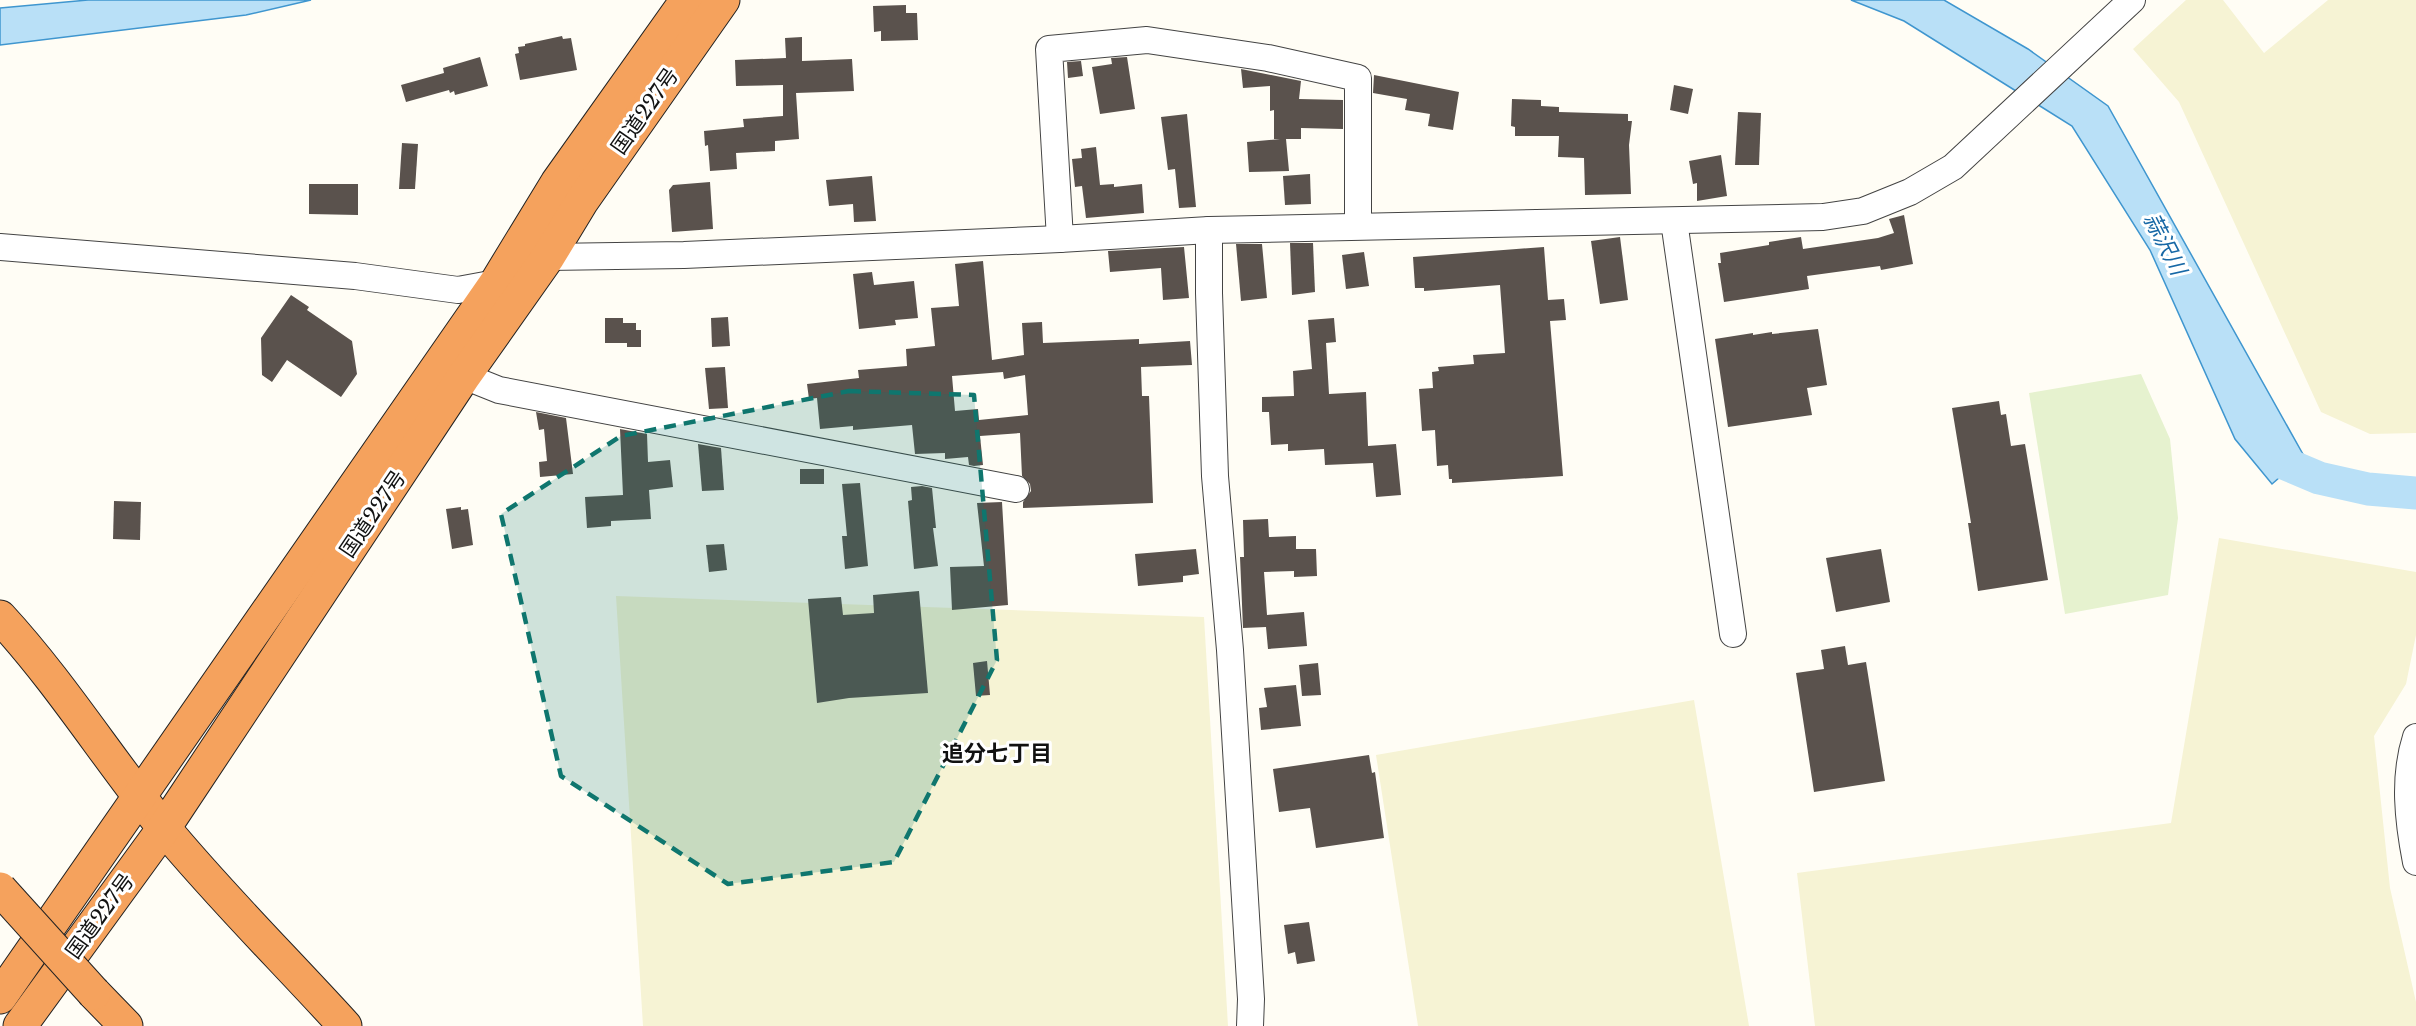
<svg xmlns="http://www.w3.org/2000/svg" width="2416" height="1026" font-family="'Libre Baskerville','Noto Sans JP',serif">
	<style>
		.farmland { fill: #f6f3d4 }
		.pitch { fill: #e6f2cf }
		.water { fill: #b9e0f7; stroke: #3f96cf; stroke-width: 1.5 }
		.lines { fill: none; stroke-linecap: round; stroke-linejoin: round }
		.river { stroke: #b9e0f7; stroke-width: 33 }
		.building { fill: #5a524d; fill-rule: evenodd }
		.minor-casing { stroke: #444; stroke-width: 28 }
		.highway-casing { stroke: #222; stroke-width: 35 }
		.minor { stroke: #fff; stroke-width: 26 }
		.highway { stroke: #f5a25d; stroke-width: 33 }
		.highway-bridge-casing { stroke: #222; stroke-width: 35; stroke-linecap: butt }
		.highway-bridge { stroke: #f5a25d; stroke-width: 33 }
		.marked { fill: #0f766e; fill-opacity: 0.2; stroke: #0f766e; stroke-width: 4.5; stroke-dasharray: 12 8; stroke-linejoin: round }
		.labels { text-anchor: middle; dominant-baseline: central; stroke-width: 6; stroke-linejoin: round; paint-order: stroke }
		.street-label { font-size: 21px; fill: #111; stroke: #fff }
		.water-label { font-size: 22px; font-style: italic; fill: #1768a6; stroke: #fff }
		.neighbourhood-label { font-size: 22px; font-weight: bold; fill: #111; stroke: #fff }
	</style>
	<rect width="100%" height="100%" fill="#fffdf5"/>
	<g class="farmland">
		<path d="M2186 0H2223L2264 53 2328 0H2416V433L2370 434 2321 412 2179 102 2133 49Z"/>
		<path d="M2219 538 2416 572V635L2406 684 2374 736 2390 888 2416 1002V1026H1815L1797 873 2171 823Z"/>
		<path d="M616 596 1204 617 1228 1026H643Z"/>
		<path d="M1694 700 1749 1026H1418L1376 755Z"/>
	</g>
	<path class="pitch" d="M2141 374 2170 439 2178 518 2168 595 2065 614 2029 393Z"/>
	<g class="water">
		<path d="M88 0H311L246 15 0 45V8Z"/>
		<path d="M1851 0H1944L2028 49 2108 106 2304 456 2272 484 2235 439 2150 250 2072 126 1904 21Z"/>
	</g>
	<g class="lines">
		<path class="river" d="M2262 435 2281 462 2319 478 2368 489 2416 493"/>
	</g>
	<g class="building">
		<path d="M906 5V13H917L918 40 881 41V31L874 32 873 6Z"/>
		<path d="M562 36 563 39 571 38 577 70 520 80 515 54 519 53 518 47 525 46V44Z"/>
		<path d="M802 37V61L852 59 854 91 796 93 799 139 775 141V151L736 153 737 169 710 171 708 145 705 146 704 131 744 127 743 119 783 116V85L736 86 735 60 786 58 785 38Z"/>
		<path d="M480 57 488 86 455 95 454 91 450 93 449 90 406 102 401 85 444 73 443 68Z"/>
		<path d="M1127 57 1135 109 1100 114 1092 67 1112 64 1111 58Z"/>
		<path d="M1081 61 1083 76 1068 78 1067 62Z"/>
		<path d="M1241 69 1301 81 1299 99 1343 100V129L1301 128V139H1286L1289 171 1249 172 1247 142 1280 139H1274V110L1270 111V86L1243 88Z"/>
		<path d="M1374 75 1459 92 1453 130 1428 126 1430 114 1405 110 1407 99 1373 93Z"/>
		<path d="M1674 85 1693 89 1688 114 1670 110Z"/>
		<path d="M1512 99 1541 100V106L1559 107V112L1628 114V121H1632L1629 145 1631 194 1585 195 1584 158 1558 157 1559 136H1515V127L1511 126Z"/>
		<path d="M1738 112 1761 113 1759 165H1735Z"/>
		<path d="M1187 114 1196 207 1179 208 1175 169 1168 170 1161 117Z"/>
		<path d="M402 143 418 144 415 189H399Z"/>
		<path d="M1096 147 1100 185 1114 184V187L1142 184 1144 213 1086 218 1082 186 1075 187 1072 159 1082 158 1081 149Z"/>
		<path d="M1721 155 1727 196 1697 201V183L1693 184 1689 161Z"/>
		<path d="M1310 174 1311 204 1285 205 1283 176Z"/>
		<path d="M872 176 876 221 854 222 853 204 829 206 826 180Z"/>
		<path d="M710 182 713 229 672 232 669 190 673 185Z"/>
		<path d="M309 184H358V215L309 214Z"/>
		<path d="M1904 215 1913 264 1881 270 1880 266 1807 276 1809 289 1724 302 1718 263H1721L1720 253 1769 245V242L1801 237 1803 249 1878 238 1894 233 1889 219Z"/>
		<path d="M1620 237 1628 300 1600 304 1591 241Z"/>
		<path d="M1290 243H1313L1315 292 1292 295Z"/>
		<path d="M1236 244H1262L1267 298 1241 301Z"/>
		<path d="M1184 247 1189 298 1163 300 1161 268 1110 272 1108 251Z"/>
		<path d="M1544 247 1548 300 1564 299 1566 320 1550 321 1563 476 1452 483V479H1449L1448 465 1437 466 1435 430 1422 431 1419 389 1433 388 1432 372 1439 371 1438 367 1474 364 1473 355 1505 353 1500 285 1424 291V288H1415L1413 257Z"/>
		<path d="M1364 252 1369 286 1346 289 1342 255Z"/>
		<path d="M983 261 992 360 1024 355 1022 323 1042 322 1043 343 1139 339V344L1190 341 1192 365 1141 367 1142 396H1149L1153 503 1023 508V502L1031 491 1030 484 1022 476 1020 433 980 436 983 465 974 466 969 465 968 457 945 459V453L915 454 912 425 853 430V426L820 429 817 398 809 399 807 384 859 378 858 370 907 366 906 349 935 346 931 308 959 306 955 264ZM1003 372 1004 379 1025 375 1028 415 979 420 978 409 955 411 952 376Z"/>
		<path d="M872 272 874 285 914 281 918 318 895 320 896 325 859 329 853 274Z"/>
		<path d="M291 295 309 307 307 310 352 341 357 374 341 397 287 360 272 382 262 375 261 338Z"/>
		<path d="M728 317 730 346 712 347 711 318Z"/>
		<path d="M605 318H623V323H636V330H641V347H627V343H605Z"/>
		<path d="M1334 318 1336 342 1326 343 1329 394 1366 392 1368 446 1396 444 1401 495 1376 497 1373 463 1325 465 1324 449 1288 451V444L1271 445 1269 412H1262V397L1294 396 1293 371 1312 369 1308 320Z"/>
		<path d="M1818 329 1827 385 1807 388 1812 415 1728 427 1715 339 1753 333V335L1772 332V334Z"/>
		<path d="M725 367 728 408 709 409 705 368Z"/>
		<path d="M1999 401 2001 415 2006 414 2011 446 2025 444 2048 580 1978 591 1968 523H1971L1952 408Z"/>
		<path d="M536 412 566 418 573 474 540 477 539 462 547 461 544 429 539 430Z"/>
		<path d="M620 429 647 434 648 462 670 460 673 487 649 490 651 519 611 521V526L587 528 585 497 623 495Z"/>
		<path d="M698 444 721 448 724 490 702 491Z"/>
		<rect x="800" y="469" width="24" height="15"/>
		<path d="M860 483 868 566 845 569 842 536H847L842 484Z"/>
		<path d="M922 486 932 488 936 528H933L938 566 914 569 908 501 912 500 911 487Z"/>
		<path d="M114 501 141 502 140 540 113 539Z"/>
		<path d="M1002 502 1008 605 952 610 950 567 984 566 977 503Z"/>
		<path d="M461 507V510L468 509 473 545 452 549 446 509Z"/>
		<path d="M1268 519 1269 537 1296 536V549H1316L1317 576 1294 577V571L1264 572 1267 615 1304 612 1307 646 1268 649 1266 627 1243 628 1240 557H1244L1243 520Z"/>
		<path d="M724 544 727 570 709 572 706 545Z"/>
		<path d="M1196 549 1199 574 1183 576V582L1138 586 1135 554Z"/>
		<path d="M1881 549 1890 602 1836 612 1826 558Z"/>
		<path d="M919 591 928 693 849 698 817 703 808 599 841 597 843 615 874 613 873 595Z"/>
		<path d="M1845 646 1848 665 1866 662 1885 781 1814 792 1796 673 1824 669 1821 650Z"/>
		<path d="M987 661 990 695 976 696 973 663Z"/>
		<path d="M1318 663 1321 695 1302 696 1299 665Z"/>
		<path d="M1296 685 1301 726 1261 730 1259 708 1267 707 1264 688Z"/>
		<path d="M1369 755 1372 773 1375 772 1384 838 1316 848 1310 808 1279 812 1273 769Z"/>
		<path d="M1309 922 1315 961 1297 964 1295 952 1288 954 1284 925Z"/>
	</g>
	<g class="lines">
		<defs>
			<g id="minor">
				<path d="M1674 221 1733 634"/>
				<path d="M1209 230V293L1215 476 1230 650 1251 999 1250 1026"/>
				<path d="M1060 239 1049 49 1147 40 1268 58 1358 78V226"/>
				<path d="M0 247 355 276 458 290 496 283 548 257 684 255 1060 239 1209 230 1823 217 1863 211 1910 192 1953 167 2132 0"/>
				<path d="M464 376 499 390 1016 489"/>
				<path d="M2416 737C2403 777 2408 821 2416 862"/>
			</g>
			<g id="highway">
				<path d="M0 617C60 682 108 759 164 828 221 897 285 960 345 1026"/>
				<path d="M94 993 126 1026"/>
				<path d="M0 997 496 283 557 183 687 0"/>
				<path d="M20 1026 164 828 464 376 548 257 582 201 723 0"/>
			</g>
		</defs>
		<use href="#minor" class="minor-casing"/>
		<use href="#highway" class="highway-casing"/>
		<use href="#minor" class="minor"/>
		<use href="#highway" class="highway"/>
		<defs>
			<path id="highway-bridge" d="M0 889 94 993"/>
		</defs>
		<use href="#highway-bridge" class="highway-bridge-casing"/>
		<use href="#highway-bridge" class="highway-bridge"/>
	</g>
	<path class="marked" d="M849 391 974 395 997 660 894 862 728 884 561 776 501 514 621 436Z"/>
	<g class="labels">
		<g class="street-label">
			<text transform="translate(645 111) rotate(-55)">国道227号</text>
			<text transform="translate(373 514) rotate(-56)">国道227号</text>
			<text transform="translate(100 916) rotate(-54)">国道227号</text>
		</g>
		<g class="water-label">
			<text transform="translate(2165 244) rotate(63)">蒜沢川</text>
		</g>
		<g class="neighbourhood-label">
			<text x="997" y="753">追分七丁目</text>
		</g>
	</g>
</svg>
